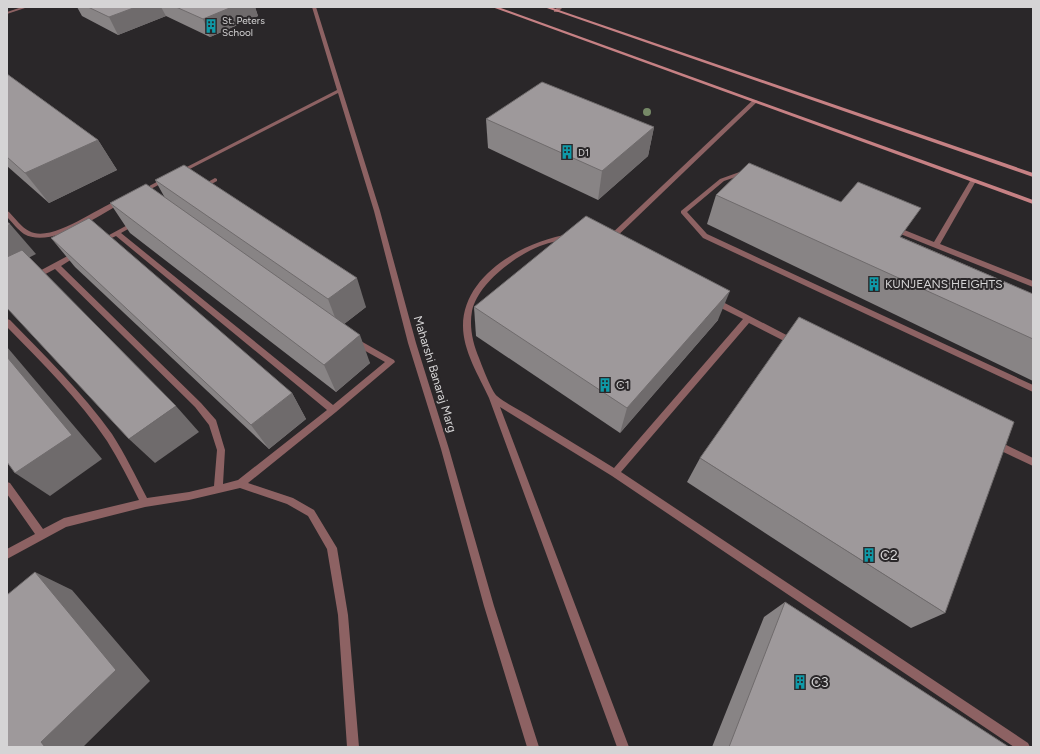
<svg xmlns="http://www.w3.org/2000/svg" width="1040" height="754" font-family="Figtree,sans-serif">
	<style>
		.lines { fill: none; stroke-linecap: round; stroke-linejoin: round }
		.lane { fill: #8d6263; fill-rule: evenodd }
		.street { fill: #8d6263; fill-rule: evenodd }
		.secondary { fill: #c68184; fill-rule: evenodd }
		.tree { fill: #768967 }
		.wall { fill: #888485 }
		.shaded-wall { fill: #6f6b6c }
		.building { fill: #9e999b; stroke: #6f6b6c }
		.labels { text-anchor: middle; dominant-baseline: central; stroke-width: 4; stroke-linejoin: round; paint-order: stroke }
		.far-poi-label { font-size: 10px; fill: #d5d4d5; stroke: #2a2729; text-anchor: start }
		.poi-label { font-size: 12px; fill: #d5d4d5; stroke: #2a2729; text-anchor: start }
		.street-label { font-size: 12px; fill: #d5d4d5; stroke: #2a2729 }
		.near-poi-label { font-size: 14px; fill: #d5d4d5; stroke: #2a2729; text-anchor: start }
	</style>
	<rect width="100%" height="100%" fill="#2a2729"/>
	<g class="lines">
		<g class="lane">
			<path d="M748 169 751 171 750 172 724 181 687 212 707 234 1033 385V392L703 238 681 213V211L720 179Z"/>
			<path d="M973 179 976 181 940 244 1033 281V287L893 231 892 229 895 227H897L934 242 970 181Z"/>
		</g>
		<g class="street">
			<path d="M22 7H28L7 14V12Z"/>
			<path d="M312 7H316L380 211 416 343 449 449 494 606 539 747H527L484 606 441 449 408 343 374 211 338 93 180 174 178 175 175 173 337 90Z"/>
			<path d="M558 7H563L558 12H554V10Z"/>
			<path d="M753 100 758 101 611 242H607V238Z"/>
			<path d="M166 177 169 179 168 180 143 193H139L138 192Z"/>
			<path d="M215 178 217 179V181L204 188H200L199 187Z"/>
			<path d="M121 199 124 201 123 202C101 215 50 249 24 234 18 230 12 222 7 217V211L9 212C15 218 21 227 29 231 52 244 99 206 121 199Z"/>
			<path d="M135 221 138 223 137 224 121 233 333 405 385 362 353 344 352 342 353 340H359L394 360 395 362 336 412 248 483 293 498 314 510 337 548 348 615 359 747H347L338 615 327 549 308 516 287 504 240 488 189 500 145 507 66 527 7 559V549L35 534 7 494V482L10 483 43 529 64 518 139 500C129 480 119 460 107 441 79 399 42 363 7 327V319L10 320C45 356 82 392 112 434 125 454 136 477 147 498L189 492 214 486 217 450 209 425 195 407 55 269 36 279H34L31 277 32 275 75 252H77L80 254 61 266 201 403 216 420 225 450 223 484 238 480 327 410 116 236 101 243 98 241Z"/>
			<path d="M570 234 573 236 572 238C561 240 551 242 540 246 515 256 478 283 472 311 469 327 473 344 479 358 482 366 492 392 497 396 508 405 522 411 534 419 560 435 587 451 614 468L743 319 713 304 712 302 713 300H719L796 340 797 342 796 344H790L749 323 621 472 1028 743 1030 747H1014L612 476 500 407 629 747H617L489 398C479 376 463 351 463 326 463 274 525 241 570 234Z"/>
			<path d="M996 440 1033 458V466L993 447 992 444 993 441Z"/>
		</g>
		<g class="secondary">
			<path d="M492 7H498L1033 200V204Z"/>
			<path d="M544 7H550L1033 173V177Z"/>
		</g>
	</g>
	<circle class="tree" cx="647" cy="112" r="4"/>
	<g class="wall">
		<path d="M77 7H255L258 16 210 37 166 16 118 35 82 16Z"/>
		<path d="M7 74 98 140 117 170 49 203 7 166Z"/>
		<path d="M486 119 654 127 648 156 598 200 488 148Z"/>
		<path d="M155 180 366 307 344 324 370 363 336 392 130 233 110 203 165 198Z"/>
		<path d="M716 195 901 237 1033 294V381L707 224Z"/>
		<path d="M51 238 292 393 306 419 269 449 75 267Z"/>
		<path d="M474 307 718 320 620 433 476 336Z"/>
		<path d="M700 458 945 613 911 628 687 482Z"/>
		<path d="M785 602 1009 747H712L764 617Z"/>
	</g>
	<g class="shaded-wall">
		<path d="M136 7H161L166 16 118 35 109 17Z"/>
		<path d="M232 7H255L258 16 210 37 203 19Z"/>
		<path d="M654 127 648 156 598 200 602 171Z"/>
		<path d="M98 140 117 170 49 203 25 173Z"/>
		<path d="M10 224 36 254 7 269V226Z"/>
		<path d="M357 278 366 307 339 328 328 299Z"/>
		<path d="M730 291 718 320 620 433 627 408Z"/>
		<path d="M360 335 370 363 336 392 324 365Z"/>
		<path d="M7 347 102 459 50 496 15 473 7 357Z"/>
		<path d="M292 393 306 419 269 449 251 425Z"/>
		<path d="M176 406 199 432 155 463 129 439Z"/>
		<path d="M35 572 72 590 150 681 83 747H84H45L41 742Z"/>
	</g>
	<g class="building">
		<path d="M88 7H136L109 17Z"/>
		<path d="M176 7H232L203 19Z"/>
		<path d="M7 74 98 140 25 173 7 157Z"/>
		<path d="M542 82 654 127 602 171 486 119Z"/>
		<path d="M749 163 841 202 858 182 921 208 900 237 1033 294V339L716 195Z"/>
		<path d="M184 165 357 278 328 299 155 180Z"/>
		<path d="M146 184 360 335 324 365 110 203Z"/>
		<path d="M586 216 730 291 627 408 474 307Z"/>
		<path d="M89 218 292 393 251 425 51 238Z"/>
		<path d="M7 222 10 224 7 226Z"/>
		<path d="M22 250 176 406 129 439 7 308V257Z"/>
		<path d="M799 317 1014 422 945 613 700 458Z"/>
		<path d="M7 357 72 435 15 473 7 462Z"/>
		<path d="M35 572 116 670 41 742 45 747H7V595Z"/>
		<path d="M785 602 1009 747H729Z"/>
	</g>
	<defs>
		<symbol id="building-bare" viewBox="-9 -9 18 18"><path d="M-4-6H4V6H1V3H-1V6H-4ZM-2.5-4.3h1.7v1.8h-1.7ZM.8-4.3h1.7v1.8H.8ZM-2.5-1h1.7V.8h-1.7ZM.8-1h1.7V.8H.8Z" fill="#0f9aa8" stroke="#2a2729" stroke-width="2.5" paint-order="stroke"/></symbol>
	</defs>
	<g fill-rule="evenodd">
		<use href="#building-bare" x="201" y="16" width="20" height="20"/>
		<use href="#building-bare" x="557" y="142" width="20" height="20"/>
		<use href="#building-bare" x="864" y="274" width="20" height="20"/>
		<use href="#building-bare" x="595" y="375" width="20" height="20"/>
		<use href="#building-bare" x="859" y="545" width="20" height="20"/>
		<use href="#building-bare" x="790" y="672" width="20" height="20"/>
	</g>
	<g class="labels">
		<g class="far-poi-label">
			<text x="222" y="20">St. Peters<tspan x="222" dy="12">School</tspan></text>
			<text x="578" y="152">D1</text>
		</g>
		<g class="poi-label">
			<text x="885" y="284">KUNJEANS HEIGHTS</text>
			<text x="616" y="385">C1</text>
		</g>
		<g class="street-label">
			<text transform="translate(435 374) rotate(73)">Maharshi Banaraj Marg</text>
		</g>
		<g class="near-poi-label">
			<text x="880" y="555">C2</text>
			<text x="811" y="682">C3</text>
		</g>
	</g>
	<rect width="1040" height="754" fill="none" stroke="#d5d4d5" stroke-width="16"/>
</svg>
